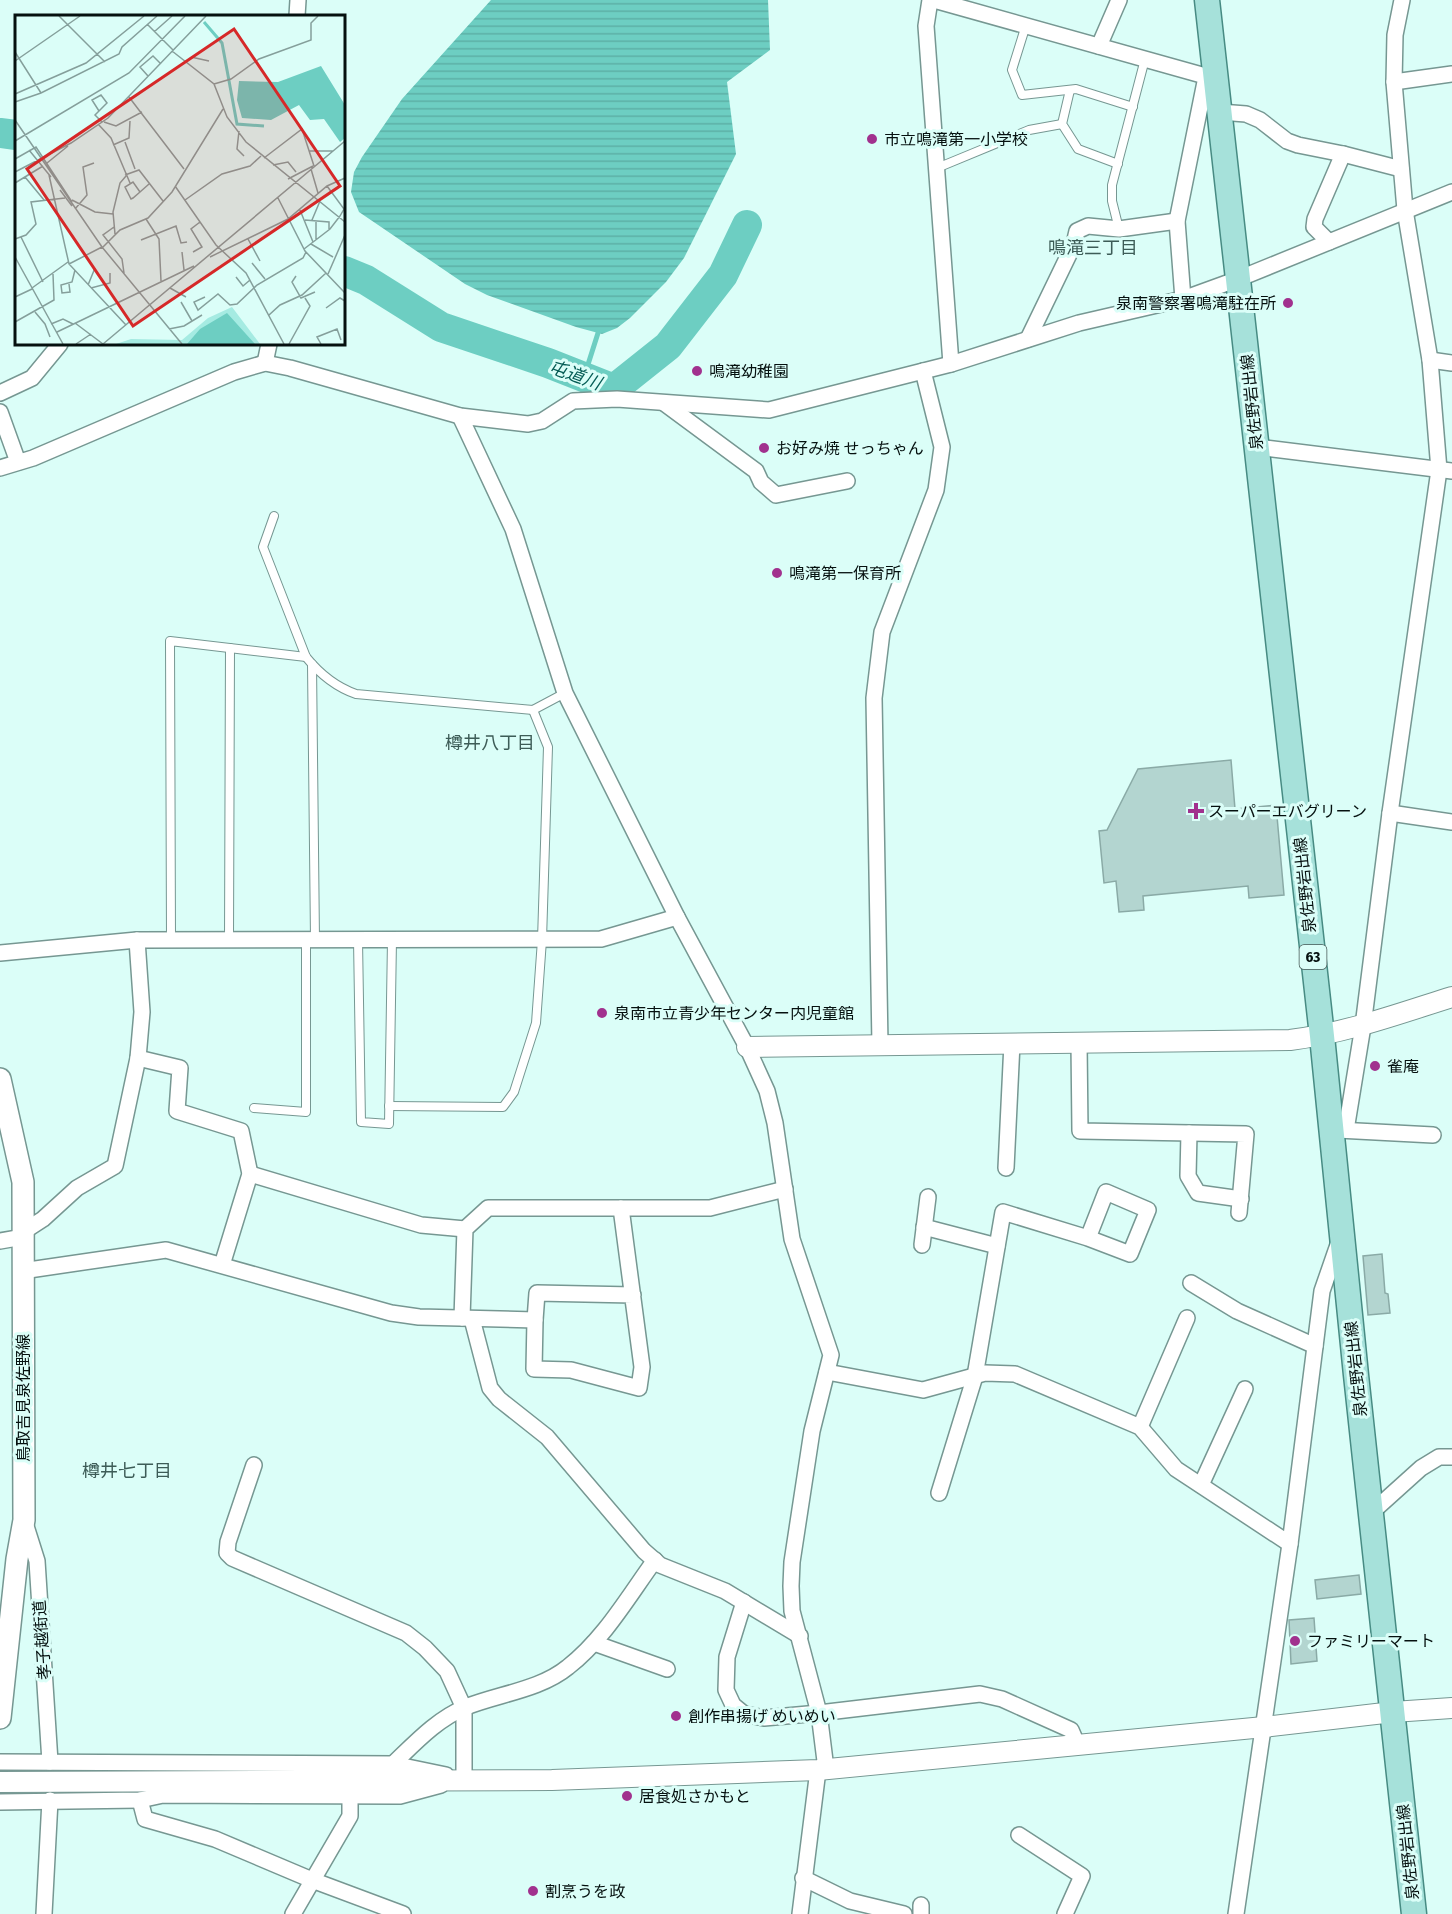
<svg xmlns="http://www.w3.org/2000/svg" width="1452" height="1914" font-family="'Fira Sans Condensed','Noto Sans JP',sans-serif">
	<style>
		.water { fill: url(#water-rules) }
		.lines { fill: none; stroke-linecap: round; stroke-linejoin: round }
		.stream { stroke: #6dcec2; stroke-width: 5 }
		.river { stroke: #6dcec2; stroke-width: 30 }
		.building { fill: #b3d5d0; stroke: #8aaaa6; stroke-width: 1.5 }
		.service-casing { stroke: #769792; stroke-width: 10 }
		.minor-casing { stroke: #769792; stroke-width: 18 }
		.tertiary-casing { stroke: #769792; stroke-width: 22 }
		.secondary-casing { stroke: #769792; stroke-width: 24 }
		.primary-casing { stroke: #478b83; stroke-width: 27 }
		.service { stroke: #fff; stroke-width: 8 }
		.minor { stroke: #fff; stroke-width: 15 }
		.tertiary { stroke: #fff; stroke-width: 20 }
		.secondary { stroke: #fff; stroke-width: 21 }
		.primary { stroke: #a6e1da; stroke-width: 24 }
		.poi-dot { fill: #a1318e; stroke: #dbfef8; stroke-width: 2 }
		.labels { text-anchor: middle; dominant-baseline: central; stroke-width: 6; stroke-linejoin: round; paint-order: stroke }
		.shield { fill: #dbfef8; stroke: #455755; stroke-width: 1.5 }
		.shield-label { font-size: 15px; font-weight: bold; fill: #05100f }
		.poi-label { font-size: 16px; fill: #05100f; stroke: #dbfef8; text-anchor: start }
		.street-label { font-size: 16px; fill: #05100f; stroke: #dbfef8 }
		.neighbourhood-label { font-size: 18px; fill: #3d5c57; stroke: #dbfef8 }
		.water-label { font-size: 18px; font-style: italic; fill: #065d56; stroke: #dbfef8 }
		.inset-river { fill: none; stroke: #6dcec2; stroke-width: 3 }
		.inset-road { fill: none; stroke: #859f9b; stroke-width: 1.5 }
		.view { fill: #d62828; fill-opacity: 0.15; stroke: #d62828; stroke-width: 3 }
		.inset-edge { fill: none; stroke: #05100f; stroke-width: 3 }
	</style>
	<defs>
		<pattern id="water-rules" width="6" height="5" patternUnits="userSpaceOnUse" patternTransform="scale(1.5)"><rect width="6" height="5" fill="#6dcec2"/><path d="M0 2.5h6" fill="none" stroke="#5db0a6"/></pattern>
	</defs>
	<rect width="100%" height="100%" fill="#dbfef8"/>
	<path class="water" d="M491 0H768L770 50 727 82 736 154 684 258 666 282 630 318 617 328 602 334 576 327 487 295 465 284 359 212 351 192 354 172 362 157 402 99Z"/>
	<g class="lines">
		<path class="stream" d="M584 377 598 333"/>
		<g class="river">
			<path d="M0 133 16 135"/>
			<path d="M344 271 366 280 441 327 548 363 614 389 668 346 723 275 747 225"/>
		</g>
	</g>
	<g class="building">
		<path d="M1231 760 1235 809 1276 805 1284 895 1249 898 1248 886 1143 896 1144 910 1119 912 1116 881 1104 883 1099 831 1107 830 1138 769Z"/>
		<path d="M1382 1254 1385 1293 1388 1294 1390 1313 1368 1315 1363 1256Z"/>
		<path d="M1359 1575 1361 1594 1317 1599 1315 1580Z"/>
		<path d="M1314 1618 1317 1661 1291 1664 1289 1620Z"/>
	</g>
	<g class="lines">
		<defs>
			<g id="service">
				<path d="M1026 25 1012 70 1022 95 1076 89 1133 107"/>
				<path d="M1070 90 1062 124 1078 149 1118 164"/>
				<path d="M937 168 1029 130 1062 124"/>
				<path d="M1119 229 1112 201V185L1145 59"/>
				<path d="M274 516 263 547 306 657C319 673 336 687 356 694L533 710 565 693"/>
				<path d="M312 664 315 940"/>
				<path d="M171 940 170 641 306 657"/>
				<path d="M229 940 230 648"/>
				<path d="M358 940 361 1122 389 1124 392 940"/>
				<path d="M389 1106 503 1107 514 1092 536 1023 542 940 548 747 533 710"/>
				<path d="M254 1108 306 1112V940"/>
			</g>
			<g id="minor">
				<path d="M930 0 926 26 951 364"/>
				<path d="M934 0 1216 79"/>
				<path d="M297 16 298 0"/>
				<path d="M1099 46 1119 0"/>
				<path d="M1394 82 1452 74"/>
				<path d="M1220 112 1246 114 1260 120 1287 141 1298 145 1343 154 1401 169"/>
				<path d="M1329 242 1314 227 1315 219 1343 154"/>
				<path d="M1183 299 1177 221 1206 77"/>
				<path d="M1028 339 1074 244 1077 231 1088 226 1119 229 1177 221"/>
				<path d="M1430 360 1452 363"/>
				<path d="M265 363 269 344"/>
				<path d="M0 393 32 378 60 344"/>
				<path d="M664 403 756 471 761 482 776 495 847 481"/>
				<path d="M0 412 18 462"/>
				<path d="M460 416 513 529 565 693 677 917 747 1047 767 1091 775 1123 792 1239 831 1355 812 1431 792 1562 791 1586 792 1611 819 1713 826 1769"/>
				<path d="M1257 447 1452 471"/>
				<path d="M0 468 33 458 234 372 265 363 290 368 460 416 528 424 542 421 573 401 617 399 769 410 951 364 1079 323 1183 299 1238 279 1452 192"/>
				<path d="M1390 813 1452 822"/>
				<path d="M0 953 137 940 601 939 677 917"/>
				<path d="M1079 1043 1080 1131 1246 1134 1239 1213"/>
				<path d="M880 1045 874 698 882 632 936 490 942 447 923 371"/>
				<path d="M138 1058 180 1068 177 1111 241 1131 250 1174 222 1265"/>
				<path d="M1338 1130 1433 1135"/>
				<path d="M1346 1130 1363 1026 1390 813 1439 470 1430 360 1405 210 1394 82 1395 35 1402 0"/>
				<path d="M1189 1133 1188 1176 1198 1193 1241 1199"/>
				<path d="M1006 1168 1012 1043"/>
				<path d="M250 1174 421 1225 465 1229"/>
				<path d="M621 1208 642 1367 639 1388 571 1370 534 1369 535 1320 537 1293 633 1295"/>
				<path d="M924 1227 997 1246"/>
				<path d="M23 1232 43 1219 77 1188 115 1166 138 1058 142 1012 137 940"/>
				<path d="M0 1241 23 1237"/>
				<path d="M922 1245 928 1197"/>
				<path d="M22 1271 166 1250 391 1313 419 1317 535 1320"/>
				<path d="M1191 1283 1237 1311 1315 1346"/>
				<path d="M462 1318 465 1229 488 1208H710L785 1189"/>
				<path d="M472 1319 490 1388 499 1399 547 1437 644 1551 660 1565 725 1591 800 1636"/>
				<path d="M827 1372 923 1390 985 1373 1015 1374 1140 1427 1176 1469 1290 1544"/>
				<path d="M1140 1427 1187 1318"/>
				<path d="M254 1465 228 1542 227 1553 232 1558 406 1633 425 1648 447 1671 464 1708V1779"/>
				<path d="M1201 1485 1245 1389"/>
				<path d="M939 1493 975 1376 1003 1212 1088 1238 1130 1254 1148 1210 1106 1192 1088 1238"/>
				<path d="M1371 1513 1421 1468 1439 1457H1452"/>
				<path d="M25 1523 37 1561 50 1762"/>
				<path d="M744 1602 727 1657 726 1690 733 1705 744 1714 764 1718 819 1713 980 1694 1002 1699 1071 1730 1077 1744"/>
				<path d="M594 1643 667 1669"/>
				<path d="M0 1762 393 1764 446 1775"/>
				<path d="M393 1764C415 1743 437 1719 466 1707 498 1694 540 1690 568 1667 604 1639 628 1597 655 1560"/>
				<path d="M140 1800 145 1819 215 1839 312 1880 403 1914"/>
				<path d="M0 1802 140 1800 163 1795 400 1796 441 1785"/>
				<path d="M1019 1835 1082 1876 1065 1914"/>
				<path d="M803 1878 850 1901 904 1914"/>
				<path d="M921 1905V1914"/>
				<path d="M44 1914 50 1800"/>
				<path d="M293 1914 350 1816V1797"/>
				<path d="M800 1914 818 1770"/>
				<path d="M1236 1914 1290 1544 1322 1291 1339 1242"/>
			</g>
			<g id="tertiary">
				<path d="M747 1047 1290 1040C1346 1033 1398 1014 1452 997"/>
				<path d="M0 1782 552 1780 818 1770 1264 1727 1393 1712 1452 1708"/>
			</g>
			<path id="secondary" d="M0 1079 23 1182 24 1520 17 1559 0 1718"/>
			<path id="primary" d="M1207 0 1322 1036 1356 1375 1414 1914"/>
		</defs>
		<use href="#service" class="service-casing"/>
		<use href="#minor" class="minor-casing"/>
		<use href="#tertiary" class="tertiary-casing"/>
		<use href="#secondary" class="secondary-casing"/>
		<use href="#primary" class="primary-casing"/>
		<use href="#service" class="service"/>
		<use href="#minor" class="minor"/>
		<use href="#tertiary" class="tertiary"/>
		<use href="#secondary" class="secondary"/>
		<use href="#primary" class="primary"/>
	</g>
	<g class="poi-dot">
		<circle cx="872" cy="139" r="6"/>
		<circle cx="1288" cy="303" r="6"/>
		<circle cx="697" cy="371" r="6"/>
		<circle cx="764" cy="448" r="6"/>
		<circle cx="777" cy="573" r="6"/>
		<path d="M1193 802h6v6h6v6h-6v6h-6v-6h-6v-6h6z"/>
		<circle cx="602" cy="1013" r="6"/>
		<circle cx="1375" cy="1066" r="6"/>
		<circle cx="1295" cy="1641" r="6"/>
		<circle cx="676" cy="1716" r="6"/>
		<circle cx="627" cy="1796" r="6"/>
		<circle cx="533" cy="1891" r="6"/>
	</g>
	<g class="labels">
		<rect class="shield" x="1299.5" y="945" width="27" height="24" rx="4.5"/>
		<g class="shield-label">
			<text x="1313" y="957">63</text>
		</g>
		<g class="poi-label">
			<text x="884" y="139">市立鳴滝第一小学校</text>
			<text x="1276" y="303" text-anchor="end">泉南警察署鳴滝駐在所</text>
			<text x="709" y="371">鳴滝幼稚園</text>
			<text x="776" y="448">お好み焼 せっちゃん</text>
			<text x="789" y="573">鳴滝第一保育所</text>
			<text x="1208" y="811">スーパーエバグリーン</text>
			<text x="614" y="1013">泉南市立青少年センター内児童館</text>
			<text x="1387" y="1066">雀庵</text>
			<text x="1307" y="1641">ファミリーマート</text>
			<text x="688" y="1716">創作串揚げ めいめい</text>
			<text x="639" y="1796">居食処さかもと</text>
			<text x="545" y="1891">割烹うを政</text>
		</g>
		<g class="street-label">
			<text transform="translate(1252 402) rotate(-96)">泉佐野岩出線</text>
			<text transform="translate(1305 885) rotate(-96)">泉佐野岩出線</text>
			<text transform="translate(1356 1369) rotate(-96)">泉佐野岩出線</text>
			<text transform="translate(23 1398) rotate(-90)">鳥取吉見泉佐野線</text>
			<text transform="translate(42 1640) rotate(-94)">孝子越街道</text>
			<text transform="translate(1408 1852) rotate(-96)">泉佐野岩出線</text>
		</g>
		<g class="neighbourhood-label">
			<text x="1093" y="248">鳴滝三丁目</text>
			<text x="490" y="743">樽井八丁目</text>
			<text x="127" y="1471">樽井七丁目</text>
		</g>
		<g class="water-label">
			<text transform="translate(575 375) rotate(20)">屯道川</text>
		</g>
	</g>
	<g transform="translate(15 15)">
		<rect width="330" height="330" fill="#dbfef8"/>
		<path d="M217 292 245 329H101L116 324 167 325 193 303Z" fill="#a5ebe2"/>
		<path d="M306 51 330 90V123L325 127 309 104 295 105 284 90 256 105 227 103 222 85 224 66 263 67ZM212 298 240 329H172L185 314Z" fill="#6dcec2"/>
		<path class="inset-river" d="M189 7 207 28 222 109 249 111"/>
		<path class="inset-road" d="M44 1 90 47M132 9 158 35M139 17 157 1M157 36 199 69 212 102 231 127 330 207M0 37 26 78 104 39 107 32 142 1M176 42 194 46M0 46 65 1M133 61 125 52 138 41 146 49M199 69 216 64 244 44 296 25V8L303 1M0 79 71 48 129 1M114 82 169 154M0 87 26 78M84 96 77 85 86 80 92 88 80 100 87 107M0 105 87 232 167 329M89 107 101 111 127 97M83 109 96 123 115 168M224 116 222 134 229 141M0 126 114 58 170 1M110 127 120 154M98 130 114 123 115 106M14 135 36 162M294 136H318M249 143 287 114 299 151M0 144 21 132 57 187M32 148 53 131M258 150 273 147 281 157M296 154 303 178M0 157 56 128 93 103 191 1M34 160 54 249 111 310M110 160 124 155 148 186M10 162 29 185M273 164 298 151M0 168 28 151M160 171 201 230 231 258 269 329M312 171 329 194 325 201M45 175 57 191M125 177 118 167 110 172 116 184 118 183 125 177 134 169M263 183 290 236 330 278M57 185 80 197 98 199M170 185 207 159 235 151 246 141M60 194 72 180 68 152 79 148M285 195 298 227M131 204 144 224 146 266M290 205 314 207V214M297 205 305 186M301 206V225M99 212 88 220 107 244 109 258M100 219 98 197 105 168 111 161M6 222 28 267M0 224 11 220 21 209 16 187 50 183M233 224 245 246M126 225 161 211 166 228 172 227M296 229 318 242M88 232 105 215 133 203 157 177 208 94M289 234 315 214 325 201M167 237 169 255M178 237 187 232 176 214 185 207M0 242 48 329M195 242 273 204 312 171 330 163M237 248 250 264M54 249 87 232M313 259 330 220M281 261 277 267 286 283 300 277M221 262 228 271 235 265M54 269 55 277 47 278 46 270 57 267 60 255M73 270 80 253M17 273 53 247M76 273 95 268V258M155 273 171 282M0 282 17 274M190 282 179 287 183 295 203 279 215 290 222 289 242 270 288 243 291 237M166 287 177 306M311 293 325 283 330 286M20 297 30 309 35 322M254 300 265 290 287 280 311 258M0 307 39 285 38 259M60 308 88 329M36 309 48 304 58 309M154 314 169 311 187 300M42 317 179 251M61 329 76 319M88 329 330 126M274 329 295 291 290 283M306 329 302 322 322 314 326 325"/>
		<path class="view" d="M219 14 325 171 118 311 12 154Z"/>
		<rect width="330" height="330" class="inset-edge"/>
	</g>
</svg>
